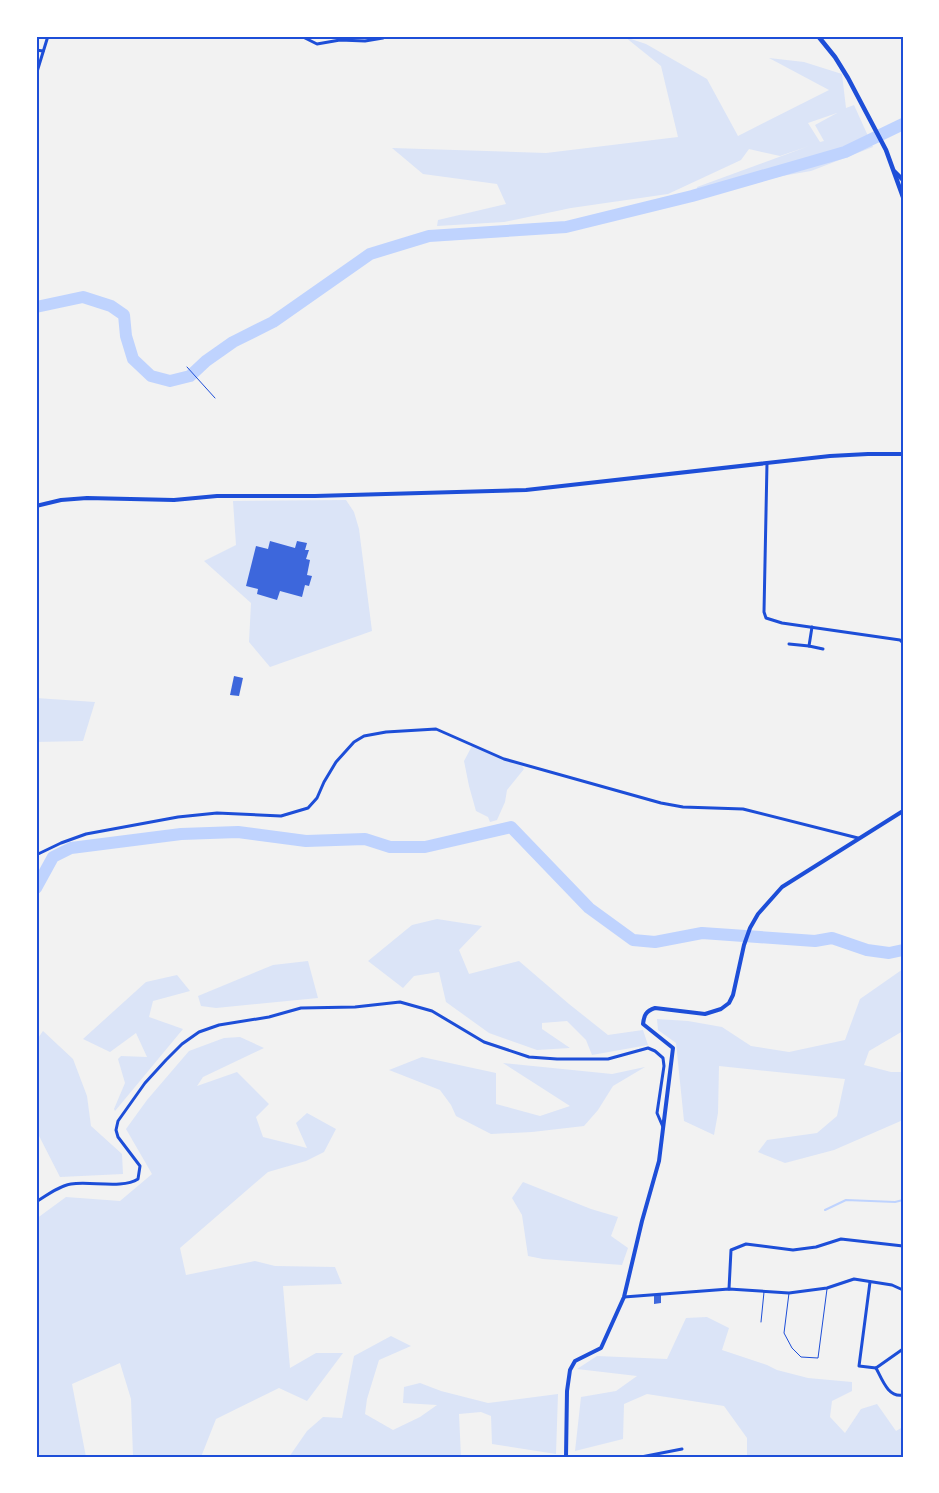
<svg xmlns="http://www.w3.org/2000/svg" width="939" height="1493" font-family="'Archivo Narrow',sans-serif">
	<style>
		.green { fill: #dbe4f7; fill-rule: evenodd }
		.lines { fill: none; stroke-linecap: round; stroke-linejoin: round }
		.stream { stroke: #bfd3fe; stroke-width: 2 }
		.river { stroke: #bfd3fe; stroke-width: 12 }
		.building { fill: #3d67dc }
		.path { stroke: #1d4ed8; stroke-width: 1 }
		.service { stroke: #1d4ed8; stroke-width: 1 }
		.minor { stroke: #1d4ed8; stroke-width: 3 }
		.tertiary { stroke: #1d4ed8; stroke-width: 4 }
		.secondary { stroke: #1d4ed8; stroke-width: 4.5 }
		.neatline { fill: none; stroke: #1d4ed8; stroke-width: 2 }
	</style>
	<rect width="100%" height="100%" fill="#f2f2f2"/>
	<g class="green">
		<path d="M625 37 646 44 707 79 738 136 829 90 769 58 804 62 842 74 846 108 854 105 873 147 811 171 782 176 699 199 697 187 809 146 780 156 749 149 741 160 668 194 571 208 504 222 437 226 438 220 506 204 497 184 423 174 392 148 546 153 678 137 661 66ZM837 113 815 125 824 141 820 142 808 123Z"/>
		<path d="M346 500 354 512 359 529 372 631 270 667 249 642 251 603 204 561 236 545 233 501Z"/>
		<path d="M36 698 95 702 83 741 36 742Z"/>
		<path d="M472 746 522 766 524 769 507 790 505 802 497 820 490 822 488 817 476 811 469 786 464 761Z"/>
		<path d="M437 919 482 926 459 950 469 974 519 961 569 1004 608 1035 643 1030 648 1045 592 1055 586 1040 567 1021 542 1023V1029L570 1048 537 1050 489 1033 446 1002 439 972 414 976 403 988 368 961 412 925Z"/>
		<path d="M308 961 318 998 216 1008 201 1006 198 996 273 965Z"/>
		<path d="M903 969V1031L869 1051 864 1065 891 1072H903V1120L834 1150 785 1163 758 1152 767 1140 817 1133 837 1116 845 1079 719 1066 718 1113 714 1135 684 1121 676 1043 658 1030 657 1019 688 1021 722 1027 751 1046 789 1052 845 1040 860 999Z"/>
		<path d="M177 975 190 991 153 1001 149 1017 183 1029 115 1111 114 1109 125 1083 118 1059 121 1056 147 1057 136 1033 110 1052 83 1039 146 982Z"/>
		<path d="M43 1031 73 1059 87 1096 91 1126 122 1154 123 1174 60 1177 36 1130V1041Z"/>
		<path d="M240 1037 264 1048 203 1077 197 1086 237 1072 269 1104 256 1117 263 1137 307 1148 296 1123 307 1113 336 1129 324 1152 306 1161 268 1172 180 1248 186 1275 255 1261 275 1266 335 1267 342 1284 283 1286 290 1368 316 1353H343L307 1401 279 1388 216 1419 201 1457 133 1456 131 1399 120 1363 72 1384 86 1457H36V1219L66 1197 120 1201 152 1174 126 1129 147 1100 189 1051 224 1038Z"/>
		<path d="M422 1057 496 1073V1104L540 1116 570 1106 503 1063 612 1074 645 1067 613 1086 598 1110 584 1126 532 1132 491 1134 456 1116 451 1105 440 1090 389 1070Z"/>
		<path d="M523 1182 591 1209 618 1217 611 1236 628 1248 622 1265 543 1259 528 1256 522 1215 512 1198Z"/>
		<path d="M707 1317 729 1328 722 1350 767 1365 777 1370 808 1378 852 1382V1391L832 1401 830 1417 845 1433 861 1409 877 1404 896 1431 903 1427V1457H747V1438L724 1406 647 1394 624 1404 623 1439 575 1451 581 1397 616 1391 637 1376 577 1369 597 1356 667 1359 686 1318Z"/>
		<path d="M391 1336 411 1346 379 1360 367 1399 365 1414 393 1430 420 1417 437 1405 403 1403 404 1387 420 1383 441 1391 488 1403 558 1394 556 1454 492 1444 491 1416 481 1412 459 1414 461 1457H289L307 1431 323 1417 342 1418 354 1356Z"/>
	</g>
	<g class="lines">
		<path class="stream" d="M825 1210 846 1200 895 1202 903 1200"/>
		<g class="river">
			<path d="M36 307 83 297 111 306 124 315 126 336 133 359 151 376 170 381 190 376 206 361 233 342 273 322 370 254 429 236 566 227 692 196 845 152 903 124"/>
			<path d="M36 888 53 857 71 848 181 834 238 832 306 841 365 839 390 847H425L511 827 589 908 633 940 655 942 702 933 815 941 832 938 867 950 889 953 903 950"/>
		</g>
	</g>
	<g class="building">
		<path d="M270 541 295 548 297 541 307 543 305 550H309L306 559 310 560 307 575 312 576 309 586 305 585 302 597 280 591 277 600 257 594 258 589 246 586 256 546 268 549Z"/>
		<path d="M234 676 243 678 239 696 230 695Z"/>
		<path d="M654 1295H661V1303L654 1304Z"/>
	</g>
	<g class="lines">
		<path class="path" d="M187 367 215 398"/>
		<g class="service">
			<path d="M789 1293 784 1333 792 1348 801 1357 818 1358 827 1289"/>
			<path d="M761 1322 764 1292"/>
		</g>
		<g class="minor">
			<path d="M301 36 317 44 340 40 365 41 383 38"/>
			<path d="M36 50 43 51"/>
			<path d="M36 75 48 36"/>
			<path d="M767 463 764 612 766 618 782 623 900 640 903 643"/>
			<path d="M812 627 809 646 823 649"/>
			<path d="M789 644 809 646"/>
			<path d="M36 855 61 843 86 834 178 817 217 813 281 816 308 808 317 798 324 782 336 762 354 742 364 736 386 732 436 729 504 759 661 803 683 807 743 809 858 838"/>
			<path d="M36 1202C47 1195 59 1186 71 1184 90 1181 123 1189 138 1179L140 1166 118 1137 116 1130 118 1121 145 1083 166 1060 182 1044 199 1032 219 1025 269 1017 301 1008 355 1007 400 1002 432 1011 484 1042 529 1057 557 1059H608L648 1048 655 1051 663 1058 664 1066 657 1113 663 1127"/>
			<path d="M870 1282 859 1366 876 1368"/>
			<path d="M729 1289 731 1250 746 1244 793 1250 816 1247 841 1239 903 1246"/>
			<path d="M624 1297 729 1289 789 1293 827 1288 854 1279 892 1285 903 1290"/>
			<path d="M876 1368C882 1379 888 1398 903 1395"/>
			<path d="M876 1368 903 1349"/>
			<path d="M641 1457 682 1449"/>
		</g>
		<g class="tertiary">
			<path d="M36 506 61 500 87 498 174 500 217 496H315L526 490 830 456 868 454H903"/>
			<path d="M566 1457 567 1391 570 1370 575 1361 601 1348 624 1297 642 1221 659 1161 673 1048 643 1024C644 1015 646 1011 655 1008L705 1014 721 1009 729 1003 733 995 744 945 750 928 758 914 782 887 903 811"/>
		</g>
		<g class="secondary">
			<path d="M818 36 835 57 848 78 886 150 903 197"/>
			<path d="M895 172 903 180"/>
		</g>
	</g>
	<rect width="939" height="1493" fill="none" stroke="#ffffff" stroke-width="75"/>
	<rect x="38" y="38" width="864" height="1418" class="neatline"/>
</svg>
